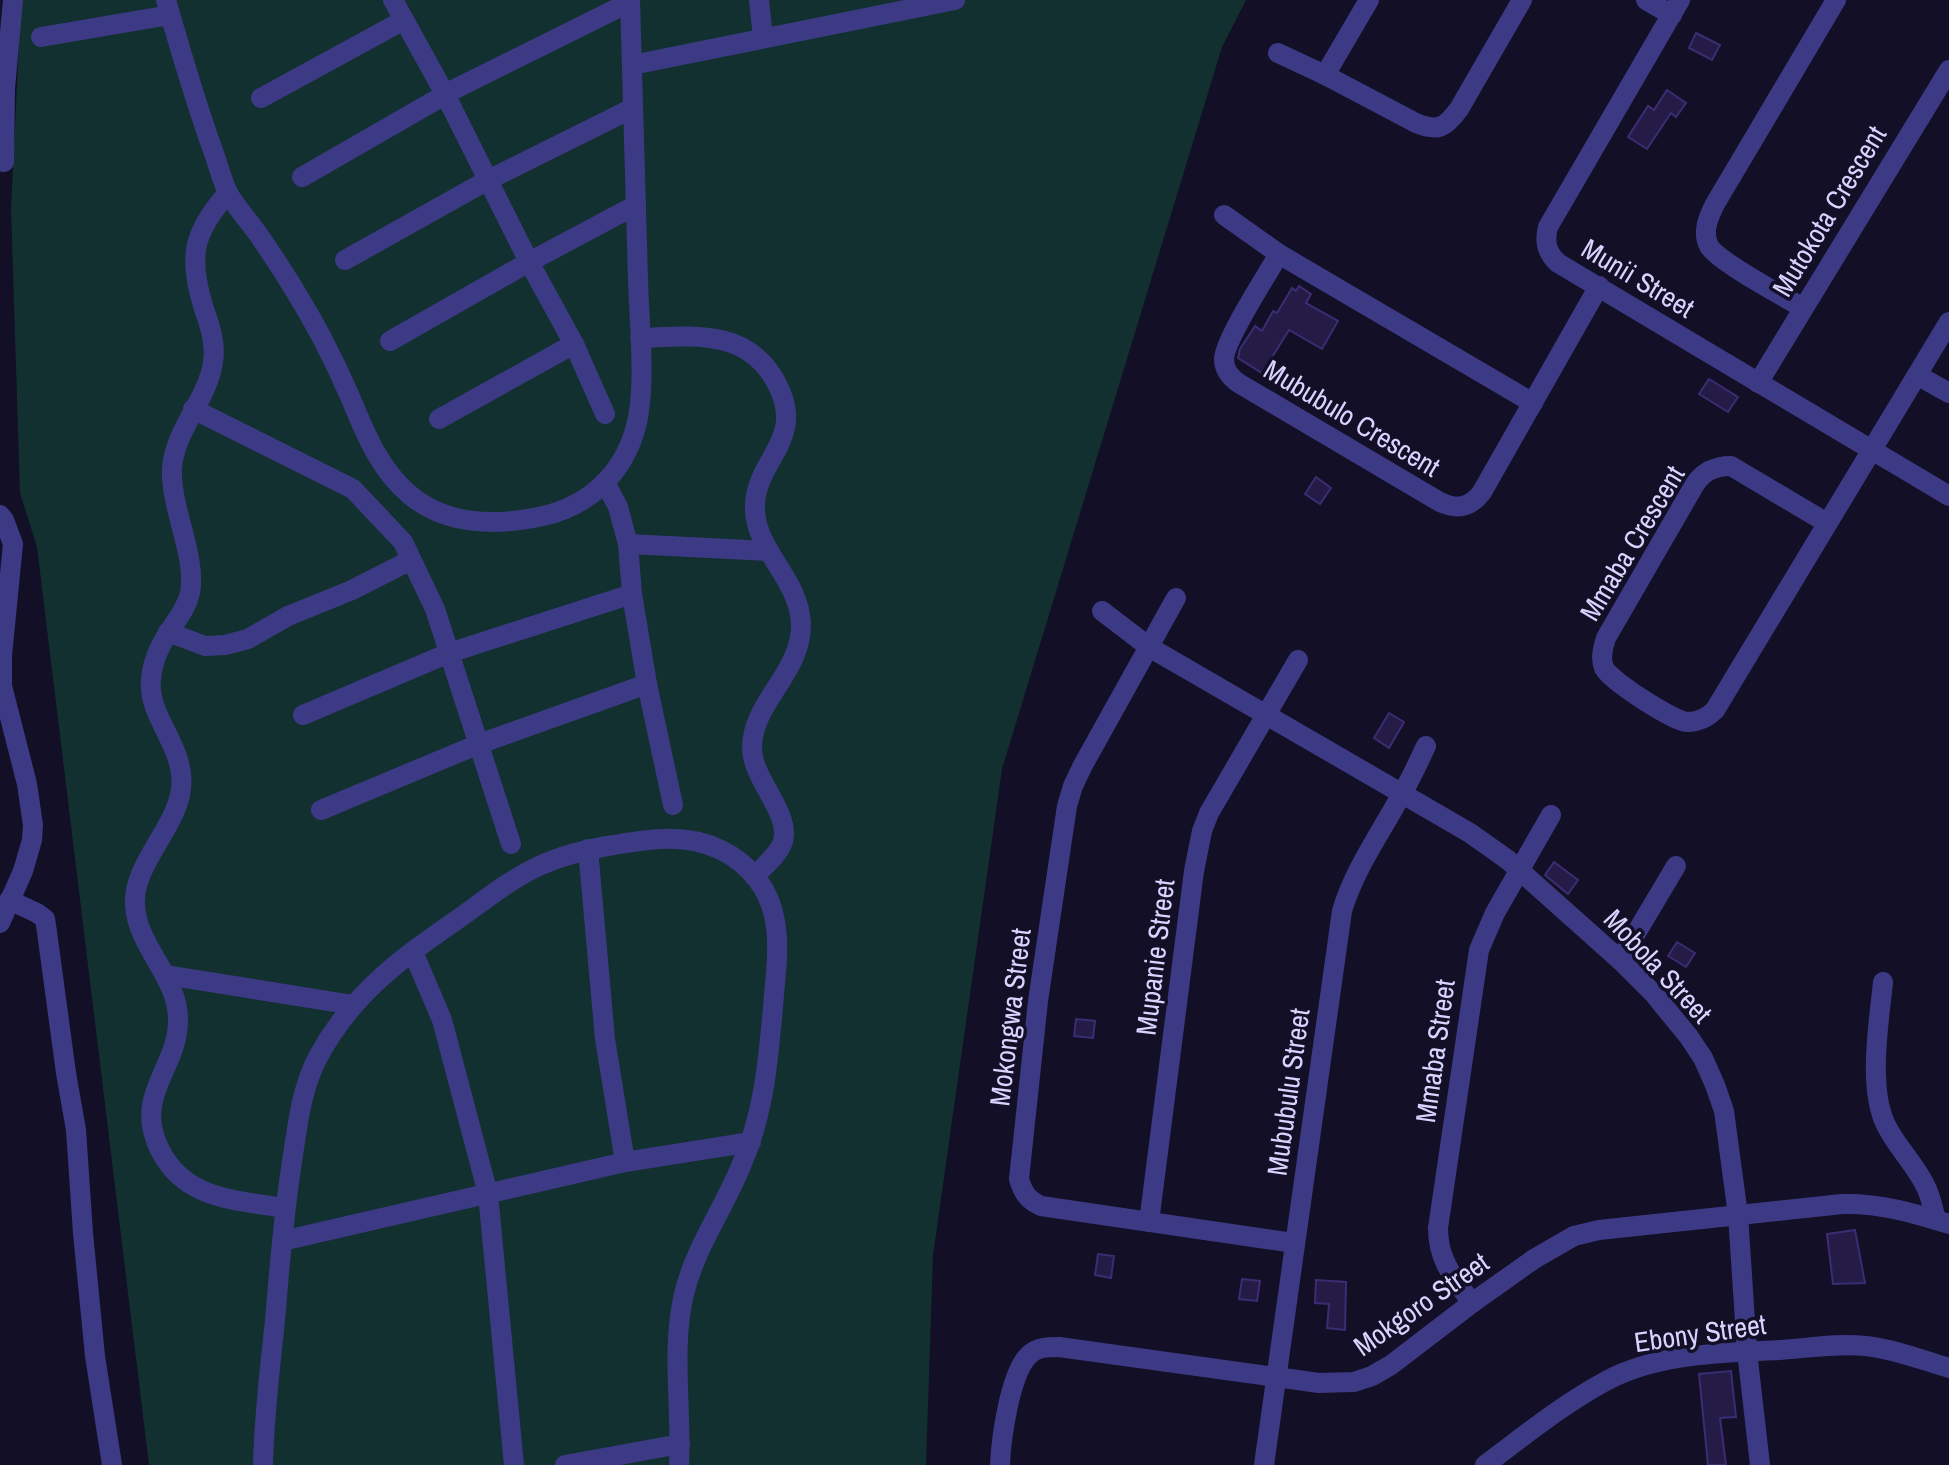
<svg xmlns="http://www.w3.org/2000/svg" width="1949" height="1465" font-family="'Archivo Narrow',sans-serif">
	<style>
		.green { fill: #12302f }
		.building { fill: #241b47; stroke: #3b2d73; stroke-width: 2 }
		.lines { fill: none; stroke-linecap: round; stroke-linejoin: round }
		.minor { stroke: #3d3a85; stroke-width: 20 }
		.labels { text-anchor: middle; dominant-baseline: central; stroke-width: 7; stroke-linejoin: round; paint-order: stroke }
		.street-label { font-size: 28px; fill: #d9d4ff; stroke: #130f26 }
	</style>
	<rect width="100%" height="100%" fill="#130f26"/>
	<path class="green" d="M21 0H1246L1222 47 1002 769 933 1255 926 1465H149L37 547 20 493 11 209Z"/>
	<g class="building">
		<path d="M1696 33 1720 45 1712 60 1689 48Z"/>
		<path d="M1667 90 1686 103 1676 117 1671 113 1647 149 1628 137 1648 106 1654 110Z"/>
		<path d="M1299 286 1311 294 1306 303 1338 321 1322 349 1289 330 1262 373 1238 358 1240 349 1255 326 1262 331 1273 311 1277 313 1292 288 1296 291Z"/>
		<path d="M1709 379 1738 397 1728 412 1699 394Z"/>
		<path d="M1316 477 1331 488 1320 504 1305 494Z"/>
		<path d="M1389 713 1404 722 1389 748 1374 738Z"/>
		<path d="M1554 862 1578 880 1568 894 1545 875Z"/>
		<path d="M1677 942 1695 953 1686 967 1668 956Z"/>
		<path d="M1076 1019 1095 1021 1093 1038 1074 1036Z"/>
		<path d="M1855 1230 1865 1283 1833 1284 1827 1234Z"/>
		<path d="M1098 1254 1114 1256 1111 1278 1095 1275Z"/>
		<path d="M1242 1279 1260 1281 1257 1301 1239 1299Z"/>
		<path d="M1316 1280 1346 1282 1345 1330 1327 1328 1329 1304 1315 1303Z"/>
		<path d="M1731 1371 1736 1417 1720 1418 1726 1465H1708L1699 1374Z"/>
	</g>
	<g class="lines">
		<g class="minor">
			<path d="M166 0C180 49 194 97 211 145 217 160 221 178 228 193 236 207 248 220 258 234 281 267 302 301 321 336 332 357 342 378 351 399 366 435 380 470 410 495 447 526 498 526 543 516 588 506 622 475 635 430 647 390 639 322 638 279 635 186 633 93 630 0"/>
			<path d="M393 0 445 94 529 262 574 344 605 414"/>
			<path d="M759 0 763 38"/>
			<path d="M1646 0 1672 15"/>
			<path d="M1680 0 1548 227C1544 242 1547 253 1558 263L1949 496"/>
			<path d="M41 37 170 15"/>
			<path d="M1278 53 1325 75 1416 123C1438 132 1445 128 1459 109L1522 0"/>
			<path d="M632 65 955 0"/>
			<path d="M1325 75 1369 0"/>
			<path d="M261 98 404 20"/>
			<path d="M4 162 5 88 13 0"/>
			<path d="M302 177 455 89 630 2"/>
			<path d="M228 193C192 233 188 258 204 309 210 325 216 344 213 362 208 399 175 429 172 468 170 508 197 556 190 593 187 607 178 618 170 630 160 645 152 661 151 680 147 719 190 750 180 795 172 832 132 867 135 906 138 949 180 978 178 1023 176 1071 133 1096 160 1150 185 1200 236 1200 285 1208"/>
			<path d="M1224 215 1279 254 1533 403"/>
			<path d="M1279 254C1267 275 1225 339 1224 359 1224 371 1231 378 1240 384L1440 502C1457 510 1470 508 1482 492L1599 286"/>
			<path d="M345 260 488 180 633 108"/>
			<path d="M1803 308C1785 297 1717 261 1709 246 1702 232 1708 218 1715 204L1836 0"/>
			<path d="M640 338C691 336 747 328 776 382 808 441 754 459 755 508 755 551 800 579 801 625 801 674 752 702 752 748 752 780 794 816 782 844 777 856 764 866 755 876"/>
			<path d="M390 341 529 262 636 205"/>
			<path d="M1917 375 1949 393"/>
			<path d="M1758 383 1949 70"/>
			<path d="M193 409 353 489 403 542 435 609 511 844"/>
			<path d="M439 419 574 344"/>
			<path d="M605 482 618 507 628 544 632 594 647 684 673 805"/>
			<path d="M0 515 4 520 13 544 2 655V686L27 784 33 825 32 840 23 871 0 923"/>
			<path d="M1827 523 1731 466C1715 466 1704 471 1695 484L1606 638C1603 648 1600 658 1604 668 1611 681 1673 721 1687 722 1698 722 1707 718 1715 710L1949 322"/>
			<path d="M628 544 769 551"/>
			<path d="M1176 598 1083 765 1073 786 1067 806 1038 1001 1019 1179C1023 1193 1028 1200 1041 1206L1294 1243"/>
			<path d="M1102 611 1149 647 1470 833 1508 860 1620 960 1654 994 1689 1037 1703 1058 1715 1085 1724 1111 1738 1215 1747 1351 1760 1465"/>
			<path d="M168 632 205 646 225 645 248 639 288 616 352 590 411 560"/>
			<path d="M303 715 449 653 632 594"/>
			<path d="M321 810 479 744 647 684"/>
			<path d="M588 849 605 1039 625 1162"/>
			<path d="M9 900 37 913 45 919 47 932 66 1073 76 1130 83 1233 95 1356 112 1465"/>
			<path d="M413 952 442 1020 488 1194 514 1465"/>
			<path d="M1620 960 1676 866"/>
			<path d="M166 975 353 1005"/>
			<path d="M1883 982C1879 1022 1868 1085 1885 1123 1895 1145 1914 1163 1925 1185 1931 1196 1933 1209 1936 1220"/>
			<path d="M1149 1222 1194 871 1202 831 1209 813 1298 660"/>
			<path d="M282 1241 625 1162 751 1142"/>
			<path d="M1472 1303C1454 1278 1438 1261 1438 1228L1479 950 1495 913 1551 815"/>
			<path d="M263 1465C264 1413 271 1361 276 1310 280 1258 285 1206 293 1155 298 1122 302 1087 318 1057 353 992 402 958 461 917 486 899 511 879 539 866 563 855 588 849 614 845 651 839 686 833 721 850 750 864 770 890 775 921 780 949 775 979 773 1007 768 1063 764 1113 741 1166 723 1210 695 1248 684 1294 671 1348 682 1410 679 1465"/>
			<path d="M565 1465 680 1444"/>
			<path d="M1000 1465C1001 1439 1010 1373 1029 1355 1037 1347 1048 1347 1059 1347L1319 1383 1354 1382 1372 1376 1391 1365 1472 1303 1534 1259 1574 1236 1599 1230 1842 1204C1880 1203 1913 1213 1949 1224"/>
			<path d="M1264 1465 1342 911C1354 870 1380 834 1400 797 1410 781 1418 763 1426 746"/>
			<path d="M1485 1465C1524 1436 1563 1404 1606 1381 1658 1353 1723 1353 1780 1350 1809 1348 1837 1343 1866 1346 1894 1349 1922 1360 1949 1368"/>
		</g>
	</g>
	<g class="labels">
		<g class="street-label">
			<text transform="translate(1829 211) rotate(-59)">Mutokota Crescent</text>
			<text transform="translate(1638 278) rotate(31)">Munii Street</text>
			<text transform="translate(1352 418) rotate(31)">Mububulo Crescent</text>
			<text transform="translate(1632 543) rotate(-59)">Mmaba Crescent</text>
			<text transform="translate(1155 957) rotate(-83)">Mupanie Street</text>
			<text transform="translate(1658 966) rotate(47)">Mobola Street</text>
			<text transform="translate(1010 1017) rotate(-83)">Mokongwa Street</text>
			<text transform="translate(1435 1051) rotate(-82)">Mmaba Street</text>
			<text transform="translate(1288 1092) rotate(-82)">Mububulu Street</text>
			<text transform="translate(1421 1304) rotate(-35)">Mokgoro Street</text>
			<text transform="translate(1700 1333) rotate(-8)">Ebony Street</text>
		</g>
	</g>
</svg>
